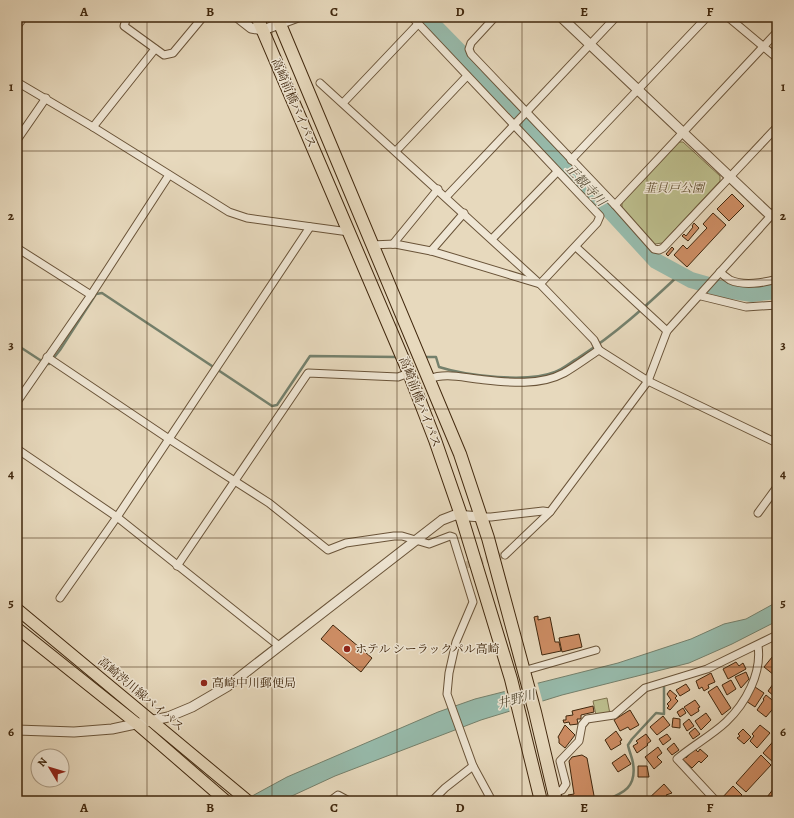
<svg xmlns="http://www.w3.org/2000/svg" width="794" height="818" font-family="Alegreya,'Noto Serif JP',serif">
	<style>
		.green { fill: #bcbe8d; stroke: #7e724d }
		.water { fill: #97bbac; stroke: #74806c }
		.pier { fill: #e7d9bd }
		.lines { fill: none; stroke-linecap: round; stroke-linejoin: round }
		.stream { stroke: #74806c; stroke-width: 2.5 }
		.river { stroke: #97bbac; stroke-width: 16 }
		.building { fill: #cd8d64; stroke: #40270d }
		.minor-tunnel { stroke: #c6b59a; stroke-width: 7; stroke-dasharray: 7 3.5; stroke-linecap: butt }
		.minor-casing { stroke: #6a5439; stroke-width: 9 }
		.tertiary-casing { stroke: #6a5439; stroke-width: 11 }
		.primary-casing { stroke: #40270d; stroke-width: 13 }
		.trunk-casing { stroke: #40270d; stroke-width: 14 }
		.minor { stroke: #efe6d4; stroke-width: 7 }
		.tertiary { stroke: #efe6d4; stroke-width: 9 }
		.primary { stroke: #e7d9bd; stroke-width: 11 }
		.trunk { stroke: #e7d9bd; stroke-width: 12 }
		.grid { fill: none; stroke: #40270d; stroke-width: 1; stroke-opacity: 0.55 }
		.poi-dot { fill: #8f2418; stroke: #efe6d4; stroke-width: 1.5 }
		.labels { text-anchor: middle; dominant-baseline: central; stroke-width: 3; stroke-linejoin: round; paint-order: stroke }
		.street-label { font-size: 12px; fill: #40270d; stroke: #efe6d4 }
		.park-label { font-size: 12px; font-style: italic; fill: #5f4d2d; stroke: #efe6d4 }
		.poi-label { font-size: 12px; fill: #40270d; stroke: #efe6d4; text-anchor: start }
		.water-label { font-size: 13px; font-style: italic; fill: #564c35; stroke: #efe6d4 }
		.neatline { fill: none; stroke: #40270d; stroke-width: 1.5 }
		.grid-label { font-size: 13px; text-anchor: middle; font-weight: bold; fill: #40270d }
	</style>
	<rect width="100%" height="100%" fill="#e7d9bd"/>
	<filter id="stains"><feTurbulence type="fractalNoise" baseFrequency=".005" numOctaves="4"/><feColorMatrix values="0 0 0 0 .2 0 0 0 0 .09 0 0 0 0 .02 0 0 0 .5 -.17"/></filter>
	<radialGradient id="worn" r=".72"><stop offset=".6" stop-color="#630" stop-opacity="0"/><stop offset="1" stop-color="#630" stop-opacity=".3"/></radialGradient>
	<g class="green">
		<path d="M678 142H683L720 176V181L662 243 655 244 622 208V202Z"/>
		<path d="M607 698 610 714 596 715 593 701Z"/>
	</g>
	<path class="water" d="M777 602V621L732 644 689 663 562 695 481 720 335 776 281 801H243L287 777 438 712 475 699 618 663 691 639 724 624 746 619Z"/>
	<path class="pier" d="M537 681 543 703 510 713 504 689Z"/>
	<g class="lines">
		<g class="stream">
			<path d="M17 345 40 360 49 364 60 350 96 294 102 293 272 406 277 405 310 356 398 357"/>
			<path d="M423 357H436L439 367C467 376 528 383 555 372 563 369 571 362 578 358 616 334 647 305 679 275"/>
			<path d="M604 801C623 793 637 788 633 763 632 757 629 751 628 745L632 739 656 713 664 714V685"/>
		</g>
		<path class="river" d="M426 17 518 111 656 261 691 280 726 290 752 294 777 291"/>
	</g>
	<g class="building">
		<path d="M732 194 744 206 729 221 717 209Z"/>
		<path d="M713 213 726 225 687 267 674 255 683 245 687 249 707 228 703 224Z"/>
		<path d="M694 223 699 228 688 241 682 236 684 234 686 236 693 227 692 226Z"/>
		<path d="M672 247 674 249 668 256 666 254Z"/>
		<path d="M538 616V620L550 617 555 642H559L561 651 542 655 534 617Z"/>
		<path d="M333 625 372 658 361 672 321 639Z"/>
		<path d="M579 634 582 647 562 652 559 638Z"/>
		<path d="M777 651V673L776 672 774 675 764 667Z"/>
		<path d="M736 662 739 666 743 663 746 669 728 679 723 669Z"/>
		<path d="M746 672 749 679 741 688 735 677Z"/>
		<path d="M711 673 715 682 708 685 709 688 704 691 702 687 699 689 696 681Z"/>
		<path d="M731 680 736 689 727 695 722 685Z"/>
		<path d="M776 680 777 694 775 697 768 691Z"/>
		<path d="M686 684 690 690 680 696 676 690Z"/>
		<path d="M717 686 731 708 722 715 708 692Z"/>
		<path d="M755 687 764 693 755 707 746 701Z"/>
		<path d="M670 690 677 696 675 698 678 701 670 710 667 708 669 706 667 704 671 700 667 694Z"/>
		<path d="M766 695 777 704 766 717 757 710 764 700 763 699Z"/>
		<path d="M695 700 700 707 698 708 699 711 691 716 684 707Z"/>
		<path d="M593 706 594 712 581 715V719H577L578 724 570 725 569 722 564 723 563 720H566V716L573 715 572 711Z"/>
		<path d="M683 708 686 713 680 717 677 712Z"/>
		<path d="M630 710 639 725 630 730 628 727 620 731 614 720Z"/>
		<path d="M706 713 711 720 701 730 695 721Z"/>
		<path d="M663 716 670 725 657 735 650 727Z"/>
		<path d="M673 718 680 719V728L672 727Z"/>
		<path d="M689 719 694 726 687 731 683 724Z"/>
		<path d="M565 725 575 735 565 748 559 743V739L558 737Z"/>
		<path d="M760 725 770 733 757 748 750 741 754 736 752 734Z"/>
		<path d="M695 728 700 734 693 739 689 733Z"/>
		<path d="M743 729 751 737 744 744 737 738 740 736 738 734Z"/>
		<path d="M616 731 622 740 620 741 621 744 611 750 605 740Z"/>
		<path d="M646 734 651 741 647 744 648 745 637 753 633 746 638 743 636 741Z"/>
		<path d="M667 734 671 739 663 745 659 739Z"/>
		<path d="M777 737V760L774 763 763 753Z"/>
		<path d="M674 743 679 750 672 755 667 749Z"/>
		<path d="M658 747 662 753 657 757 662 762 654 769 645 757Z"/>
		<path d="M695 749 698 752 700 749 708 756 701 763 699 761 692 768 682 759 685 757 686 758Z"/>
		<path d="M625 754 631 764 618 772 612 763Z"/>
		<path d="M582 755 587 758 595 801H569L568 795 574 794 569 761 572 757Z"/>
		<path d="M761 755 771 765 746 792 736 783Z"/>
		<path d="M638 766H647L649 777H638Z"/>
		<path d="M664 784 672 793 666 795 669 798 666 801 664 798 661 801H646Z"/>
		<path d="M733 786 742 795 736 801H722L721 799Z"/>
		<path d="M774 788 777 791V801H764Z"/>
	</g>
	<g class="lines">
		<path class="minor-tunnel" d="M466 565 505 555"/>
		<defs>
			<g id="minor">
				<path d="M127 17 124 26 164 55 173 53 203 17"/>
				<path d="M495 17 471 43 469 49 471 54 615 205 654 249 659 250 663 248 777 127"/>
				<path d="M728 17 777 58"/>
				<path d="M17 26 24 17"/>
				<path d="M17 82 93 127 229 212 247 218 349 232"/>
				<path d="M320 83 540 284 594 340 599 350 648 381 777 443"/>
				<path d="M343 103 418 24"/>
				<path d="M93 127 155 49"/>
				<path d="M17 140 46 98"/>
				<path d="M396 151 467 76"/>
				<path d="M571 160 707 17"/>
				<path d="M446 197 616 17"/>
				<path d="M615 205 777 32"/>
				<path d="M492 239 557 172"/>
				<path d="M393 244 438 189"/>
				<path d="M371 245 395 244 431 251 540 284 597 223 600 216 412 17"/>
				<path d="M576 247 667 331"/>
				<path d="M17 248 91 295"/>
				<path d="M431 251 464 213"/>
				<path d="M720 272C723 275 727 278 730 280 743 286 764 283 777 279"/>
				<path d="M701 296 746 307 777 305"/>
				<path d="M47 357 169 439 269 503 328 550 346 543 394 536H402L429 544 450 536 453 537 473 602 456 642 449 673 447 694 473 766 492 801"/>
				<path d="M429 379C444 373 460 377 477 379 505 382 538 387 564 373 576 366 588 357 599 350"/>
				<path d="M17 402 91 295 169 175"/>
				<path d="M17 449 117 517 279 646"/>
				<path d="M758 513 777 487"/>
				<path d="M481 517H491L543 511 550 512 648 381 667 331 777 209"/>
				<path d="M505 555 550 512"/>
				<path d="M177 566 308 373 398 377 409 373"/>
				<path d="M60 598 117 517 310 227"/>
				<path d="M523 671 596 650"/>
				<path d="M554 793 562 790 566 784 560 761 579 741 582 725 587 719 614 715 645 688 707 669 777 635"/>
				<path d="M330 801 338 795 349 801"/>
				<path d="M432 801 445 788 473 766"/>
				<path d="M716 801 677 759C692 746 711 736 726 722 746 703 762 673 758 646"/>
			</g>
			<g id="tertiary">
				<path d="M237 17 251 28 263 30 298 17"/>
				<path d="M561 17 770 215"/>
				<path d="M17 730 74 732 112 729 168 717 192 707 228 686 442 520 455 515 481 517"/>
			</g>
			<g id="primary">
				<path d="M17 609 248 801"/>
				<path d="M17 628 136 723 226 801"/>
			</g>
			<g id="trunk">
				<path d="M257 17 409 373 435 440 461 515 511 679 541 801"/>
				<path d="M277 17 460 454 488 538 535 712 556 801"/>
			</g>
		</defs>
		<use href="#minor" class="minor-casing"/>
		<use href="#tertiary" class="tertiary-casing"/>
		<use href="#primary" class="primary-casing"/>
		<use href="#trunk" class="trunk-casing"/>
		<use href="#minor" class="minor"/>
		<use href="#tertiary" class="tertiary"/>
		<use href="#primary" class="primary"/>
		<use href="#trunk" class="trunk"/>
	</g>
	<path class="grid" d="M147 17V801M272 17V801M397 17V801M522 17V801M647 17V801M17 151H777M17 280H777M17 409H777M17 538H777M17 667H777"/>
	<g class="poi-dot">
		<circle cx="347" cy="649" r="4"/>
		<circle cx="204" cy="683" r="4"/>
	</g>
	<g class="labels">
		<g class="street-label">
			<text transform="translate(294 103) rotate(67)">高崎前橋バイパス</text>
			<text transform="translate(420 402) rotate(69)">高崎前橋バイパス</text>
			<text transform="translate(141 694) rotate(40)">高崎渋川線バイパス</text>
		</g>
		<g class="park-label">
			<text x="674" y="188">韮貝戸公園</text>
		</g>
		<g class="poi-label">
			<text x="355" y="649">ホテル シーラックパル高崎</text>
			<text x="212" y="683">高崎中川郵便局</text>
		</g>
		<g class="water-label">
			<text transform="translate(586 185) rotate(47)">正観寺川</text>
			<text transform="translate(516 699) rotate(-15)">井野川</text>
		</g>
	</g>
	<rect width="794" height="818" fill="none" stroke="#e7d9bd" stroke-width="44"/>
	<g transform="translate(50 768) rotate(308)"><circle r="19" fill="#efe6d4" stroke="#a99a84"/>
	<path d="M0-3L7 15L0 10L-7 15Z" fill="#8f2418"/>
	<text y="-6" font-size="11" font-weight="bold" text-anchor="middle" fill="#40270d">N</text>
	</g>
	<rect x="22" y="22" width="750" height="774" class="neatline"/>
	<g class="grid-label">
		<text x="84" y="16">A</text>
		<text x="210" y="16">B</text>
		<text x="334" y="16">C</text>
		<text x="460" y="16">D</text>
		<text x="584" y="16">E</text>
		<text x="710" y="16">F</text>
		<text x="11" y="91">1</text>
		<text x="783" y="91">1</text>
		<text x="11" y="220">2</text>
		<text x="783" y="220">2</text>
		<text x="11" y="349">3</text>
		<text x="783" y="349">3</text>
		<text x="11" y="478">4</text>
		<text x="783" y="478">4</text>
		<text x="11" y="607">5</text>
		<text x="783" y="607">5</text>
		<text x="11" y="736">6</text>
		<text x="783" y="736">6</text>
		<text x="84" y="812">A</text>
		<text x="210" y="812">B</text>
		<text x="334" y="812">C</text>
		<text x="460" y="812">D</text>
		<text x="584" y="812">E</text>
		<text x="710" y="812">F</text>
	</g>
	<rect width="100%" height="100%" filter="url(#stains)"/>
	<rect width="100%" height="100%" fill="url(#worn)"/>
</svg>
